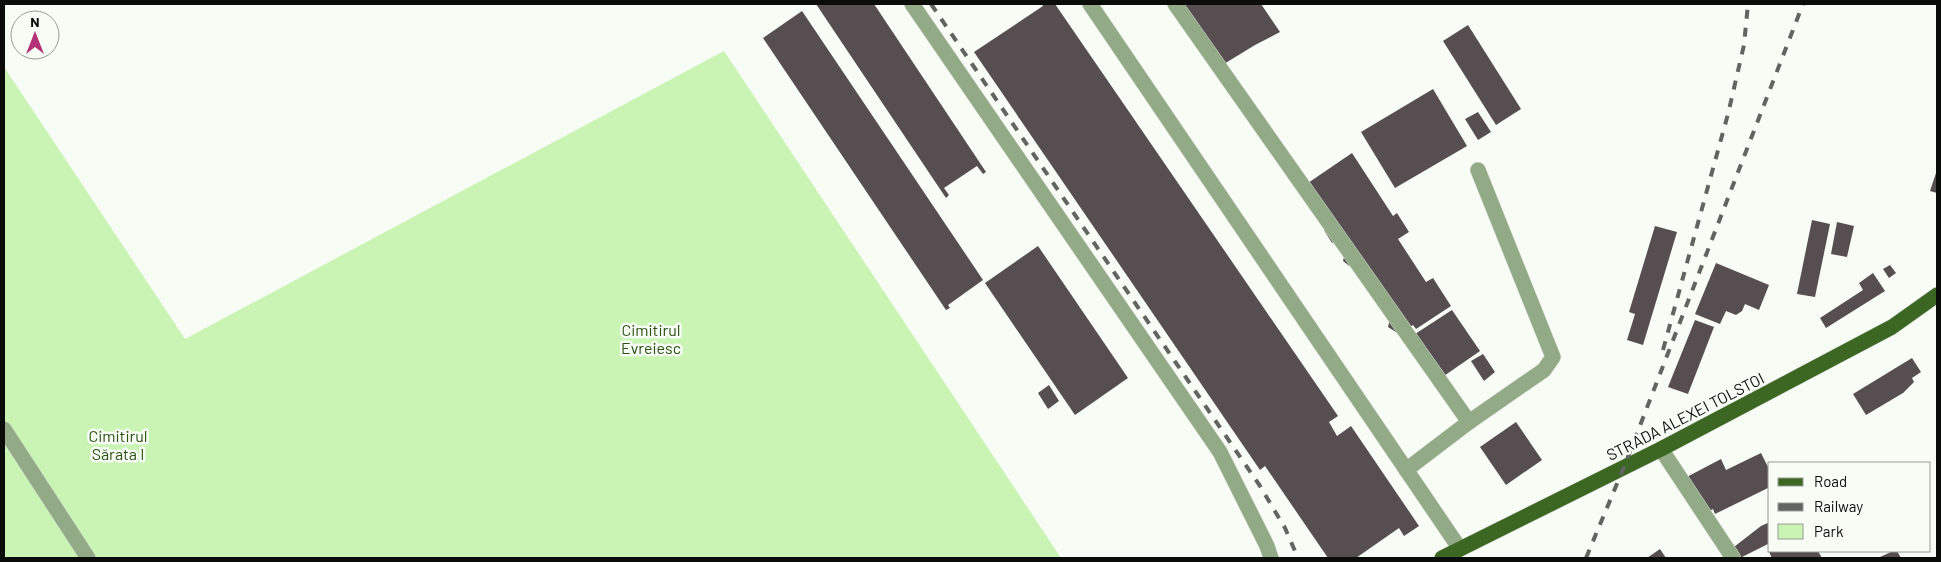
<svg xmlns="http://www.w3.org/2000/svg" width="1941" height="562" font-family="Barlow,sans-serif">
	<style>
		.green { fill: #c9f4b4 }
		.building { fill: #564e51 }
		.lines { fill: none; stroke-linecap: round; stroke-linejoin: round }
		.minor-casing { stroke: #d1d6cf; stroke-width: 16 }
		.major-casing { stroke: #d1d6cf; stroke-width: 16 }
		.minor { stroke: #92aa86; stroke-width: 15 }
		.major { stroke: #3c6723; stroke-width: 15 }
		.rail { stroke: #616460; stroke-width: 4; stroke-dasharray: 9 9; stroke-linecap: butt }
		.labels { text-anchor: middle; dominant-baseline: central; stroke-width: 5; stroke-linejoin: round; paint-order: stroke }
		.park-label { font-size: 16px; fill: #2c5016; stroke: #f7fcf4 }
		.street-label { font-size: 16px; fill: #0a0c0a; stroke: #f7fcf4 }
	</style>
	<rect width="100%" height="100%" fill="#f7fcf4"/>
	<path class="green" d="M724 51 1061 558H4V67L185 339Z"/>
	<g class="building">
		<path d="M816 4H874L986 172 983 174 977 166 944 188 949 195 946 198Z"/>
		<path d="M1042 4H1055L1338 416 1329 422 1337 436 1351 426 1419 526 1404 536 1399 528 1356 558H1328L1265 466 1260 470 974 52 1043 6Z"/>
		<path d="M1177 4H1261L1280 32 1255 45 1219 67Z"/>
		<path d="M802 11 983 280 948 305 950 308 946 310 763 38Z"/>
		<path d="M1468 25 1521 109 1496 125 1443 41Z"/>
		<path d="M1433 89 1467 146 1395 188 1361 132Z"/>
		<path d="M1478 112 1491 132 1478 140 1465 119Z"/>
		<path d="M1352 153 1393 216 1397 213 1409 232 1398 239 1426 282 1433 278 1451 306 1416 329 1413 325 1399 334 1388 327 1390 319 1357 272 1343 261 1346 249 1343 235 1332 243 1324 230 1335 223 1308 183Z"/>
		<path d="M1937 170V193L1930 191Z"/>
		<path d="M1812 220 1830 224 1815 297 1797 294Z"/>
		<path d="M1837 222 1854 226 1847 257 1831 254Z"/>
		<path d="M1655 226 1677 232 1643 345 1627 340 1635 314 1629 312Z"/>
		<path d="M1038 246 1128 378 1075 415 985 283Z"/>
		<path d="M1716 263 1769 285 1759 310 1745 304 1742 311 1736 315 1726 311 1720 324 1695 314Z"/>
		<path d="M1890 265 1896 273 1889 278 1883 269Z"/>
		<path d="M1873 273 1885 291 1826 328 1820 318 1863 290 1859 283Z"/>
		<path d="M1452 310 1480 351 1441 378 1412 336Z"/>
		<path d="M1695 320 1714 327 1688 394 1668 387Z"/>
		<path d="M1483 354 1495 372 1484 381 1471 361Z"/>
		<path d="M1912 358 1921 372 1912 378 1914 382 1903 393 1866 415 1853 394Z"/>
		<path d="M1049 385 1059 401 1048 409 1038 393Z"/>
		<path d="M1516 422 1542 460 1506 485 1480 447Z"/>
		<path d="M1761 453 1770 471V487L1715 514 1713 509 1706 513 1683 479 1721 459 1726 470Z"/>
		<path d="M1770 522V543L1740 558 1730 550 1761 526Z"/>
		<path d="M1660 549 1666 558H1647Z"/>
		<path d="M1771 551H1818L1822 558H1772L1769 552Z"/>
		<path d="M1893 551H1897L1901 558H1878Z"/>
	</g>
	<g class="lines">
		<defs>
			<g id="minor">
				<path d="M912 4 1220 452 1267 546 1271 558"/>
				<path d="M1090 4 1460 549"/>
				<path d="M1175 4 1469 422 1406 470"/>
				<path d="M1469 422 1544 370 1553 357 1478 170"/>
				<path d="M4 429 88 558"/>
				<path d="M1661 449 1733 558"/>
			</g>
			<path id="major" d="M1442 558 1661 449 1892 327 1937 295"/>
		</defs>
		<use href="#minor" class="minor-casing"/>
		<use href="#major" class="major-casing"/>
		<use href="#minor" class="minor"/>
		<use href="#major" class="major"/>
		<g class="rail">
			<path d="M931 4 1260 486 1285 528 1298 558"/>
			<path d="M1663 350 1728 114 1744 45 1748 4"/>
			<path d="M1586 558 1624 467 1803 4"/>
		</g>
	</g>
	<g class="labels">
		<g class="park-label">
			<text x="651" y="329">Cimitirul<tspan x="651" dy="18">Evreiesc</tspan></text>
			<text x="118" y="435">Cimitirul<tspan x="118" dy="18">Sărata I</tspan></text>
		</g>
		<g class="street-label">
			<text transform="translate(1685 416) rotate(-27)">STRADA ALEXEI TOLSTOI</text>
		</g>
	</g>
	<rect width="1941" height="562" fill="none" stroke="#0a0c0a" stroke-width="10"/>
	<rect x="1768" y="462" width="162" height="90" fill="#f7fcf4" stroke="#989c96"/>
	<rect x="1778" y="478" width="25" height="8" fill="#3c6723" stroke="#989c96"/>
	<text x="1814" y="487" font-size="15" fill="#0a0c0a">Road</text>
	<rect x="1778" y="503" width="25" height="8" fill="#616460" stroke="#989c96"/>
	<text x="1814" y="512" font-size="15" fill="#0a0c0a">Railway</text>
	<rect x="1778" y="524" width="25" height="15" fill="#c9f4b4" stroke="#989c96"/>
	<text x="1814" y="537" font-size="15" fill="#0a0c0a">Park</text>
	<g transform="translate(35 35)"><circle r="24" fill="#f7fcf4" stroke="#989c96"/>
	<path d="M0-4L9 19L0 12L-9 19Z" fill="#b53177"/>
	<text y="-8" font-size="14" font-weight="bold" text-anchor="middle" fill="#0a0c0a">N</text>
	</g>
</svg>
